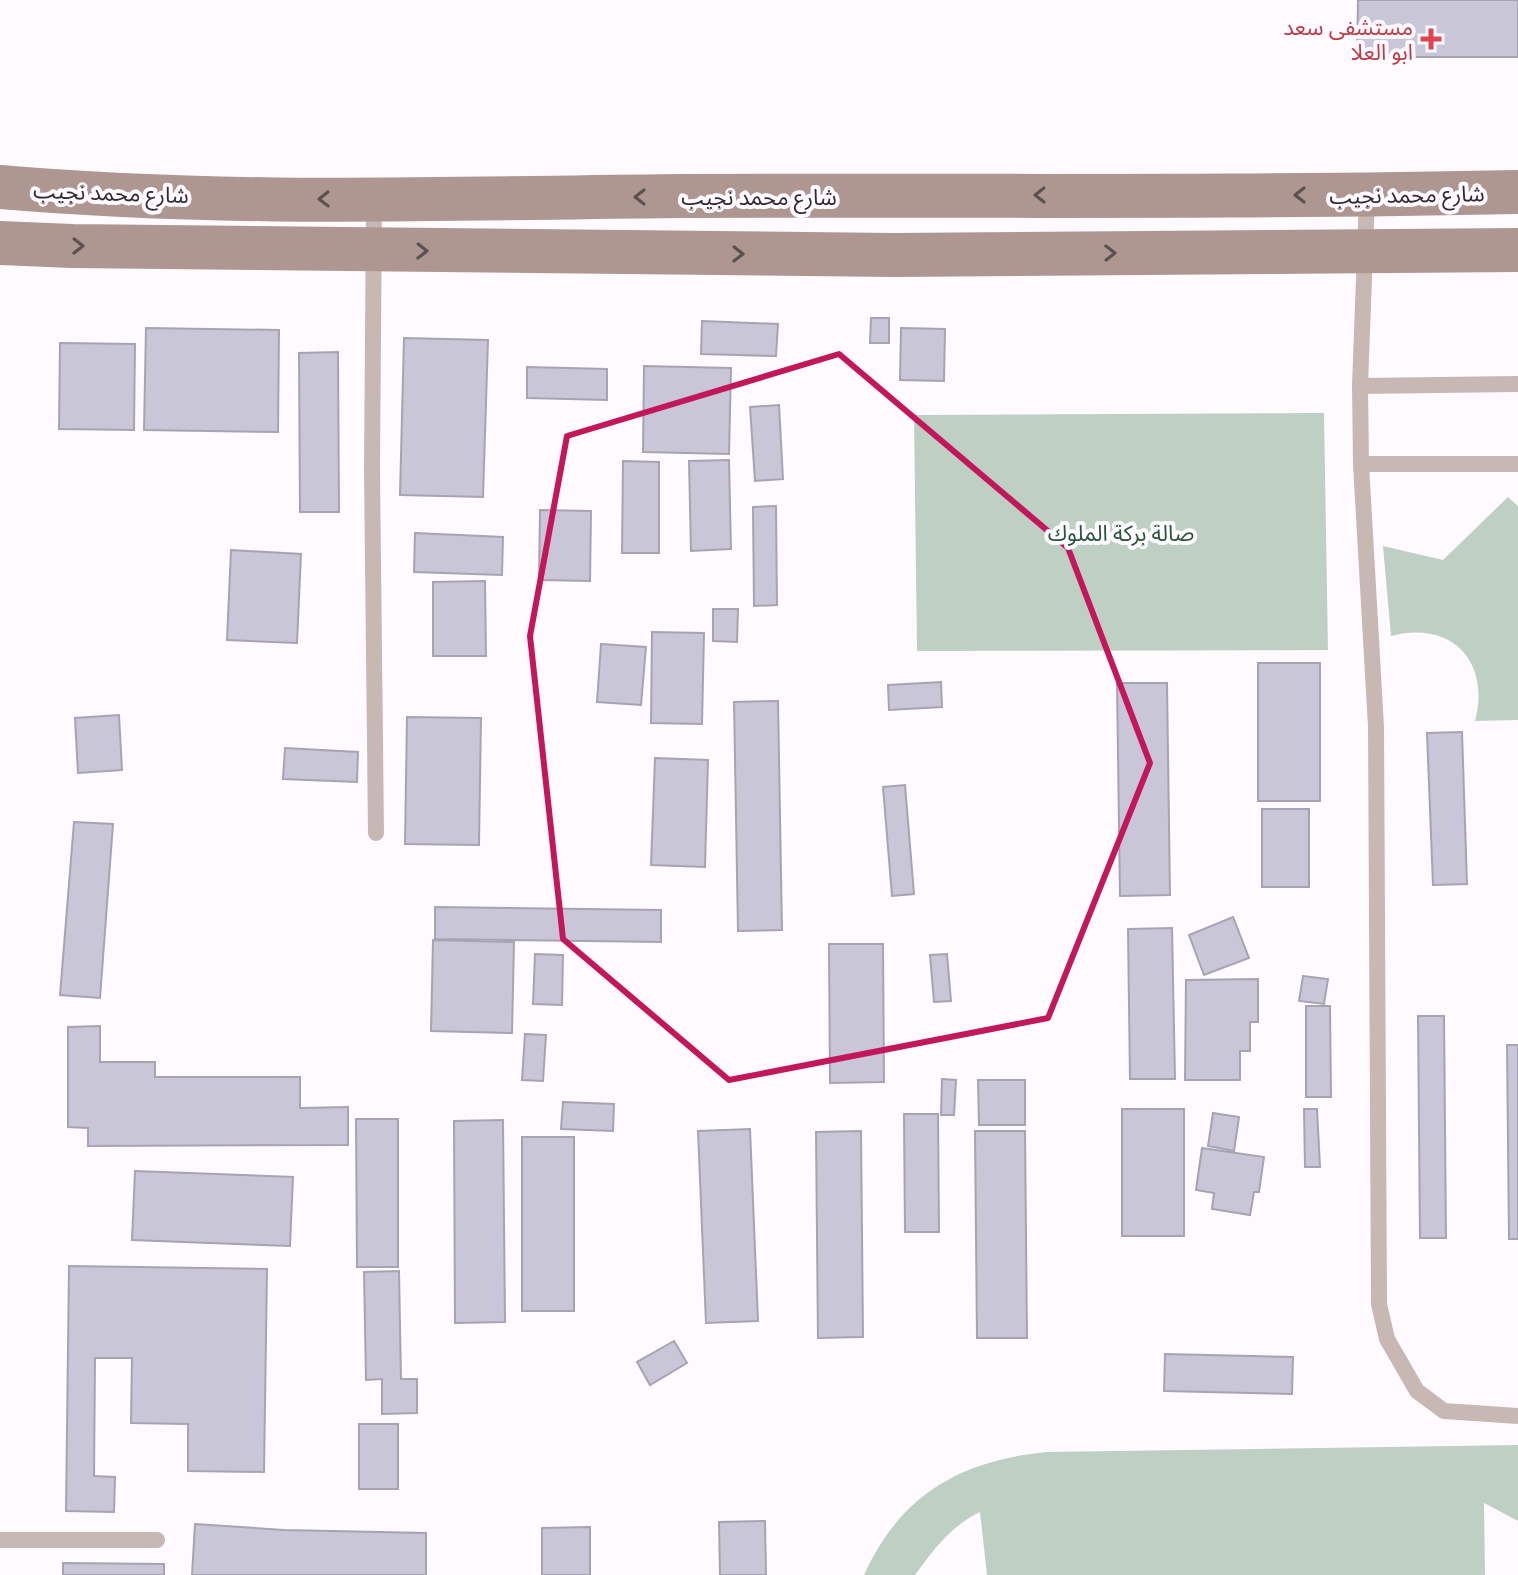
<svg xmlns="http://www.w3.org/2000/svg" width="1518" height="1575" font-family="'IBM Plex Sans','Noto Sans Arabic',sans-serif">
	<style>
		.green { fill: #bed0c3 }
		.building { fill: #c9c6d7; stroke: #a6a3b3; stroke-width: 2 }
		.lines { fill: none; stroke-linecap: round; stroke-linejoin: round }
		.lane { stroke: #c8b8b4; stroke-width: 16 }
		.secondary { stroke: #ae9791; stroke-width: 44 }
		.oneway { stroke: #5c5152 }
		.marked { fill: none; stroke: #c2185b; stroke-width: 6; stroke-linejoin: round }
		.health-dot { fill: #e0444e; stroke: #fffaff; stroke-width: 3 }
		.labels { text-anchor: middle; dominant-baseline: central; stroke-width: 8; stroke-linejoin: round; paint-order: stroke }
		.health-label { font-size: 22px; fill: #be3a42; stroke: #fffaff; text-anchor: end }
		.street-label { font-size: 22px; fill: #302b30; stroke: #fffaff }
		.park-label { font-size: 22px; fill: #275638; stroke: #fffaff }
	</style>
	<rect width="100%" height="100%" fill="#fffaff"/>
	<g class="green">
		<path d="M1324 413 1328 650 917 651 914 415Z"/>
		<path d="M1508 497 1518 506V720L1475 721C1491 661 1451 620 1391 636L1383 546 1443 560Z"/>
		<path d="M1518 1445V1521L1484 1503 1485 1575H987L980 1512C951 1526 934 1549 915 1575H864C901 1494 960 1461 1046 1452Z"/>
	</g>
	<g class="building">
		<path d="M1358 0H1518V57H1357Z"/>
		<path d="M871 318H889V343H870Z"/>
		<path d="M702 321 778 324 776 356 701 354Z"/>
		<path d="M146 328 279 330 278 432 144 430Z"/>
		<path d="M901 328 945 329 944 381 900 380Z"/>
		<path d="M404 338 488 340 483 497 400 495Z"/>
		<path d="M60 343 135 344 134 430 59 429Z"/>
		<path d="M338 352 339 512H300L299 353Z"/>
		<path d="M644 366 731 368 729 454 643 452Z"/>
		<path d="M527 367 607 369V400L527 398Z"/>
		<path d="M779 405 783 479 755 481 750 407Z"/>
		<path d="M729 460 731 549 691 551 689 461Z"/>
		<path d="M623 461 659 462V553H622Z"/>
		<path d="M776 506 777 605 754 606 753 507Z"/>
		<path d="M540 510 591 511 590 581 539 580Z"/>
		<path d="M415 533 503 537 502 575 414 572Z"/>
		<path d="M231 550 301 554 297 643 227 640Z"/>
		<path d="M485 581 486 656H433V582Z"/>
		<path d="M713 609H738L737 642 713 641Z"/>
		<path d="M652 632 704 633 702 724 651 723Z"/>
		<path d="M601 644 646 647 641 705 597 702Z"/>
		<rect x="1258" y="663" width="62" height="138"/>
		<path d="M941 682 942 707 889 710 888 685Z"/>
		<path d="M1117 683H1167L1170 895 1120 896Z"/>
		<path d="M778 701 782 930 738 931 734 702Z"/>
		<path d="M119 715 122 770 78 773 75 718Z"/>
		<path d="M407 717 481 718 479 845 405 844Z"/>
		<path d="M1462 732 1467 884 1433 885 1427 733Z"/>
		<path d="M285 748 358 752 357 782 283 779Z"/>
		<path d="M655 758 708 760 705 867 651 865Z"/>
		<path d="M905 785 914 894 892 896 883 787Z"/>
		<rect x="1262" y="809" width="47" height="78"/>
		<path d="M74 822 113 824 100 998 60 995Z"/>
		<path d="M435 907 661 910V942L435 939Z"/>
		<path d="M1233 917 1249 958 1204 975 1189 935Z"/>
		<path d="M1172 928 1175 1079H1130L1128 929Z"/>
		<path d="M433 940 514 942 512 1033 431 1031Z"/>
		<path d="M829 944H883L884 1082 830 1083Z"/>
		<path d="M535 954 563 955 562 1005 533 1004Z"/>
		<path d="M947 954 951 1001 934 1002 930 955Z"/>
		<path d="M1303 976 1328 979 1324 1004 1299 1001Z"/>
		<path d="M1258 979V1022H1250V1051H1240V1080H1185L1186 980Z"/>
		<path d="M1306 1006H1330L1331 1097H1306Z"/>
		<path d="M1418 1016H1444L1446 1238H1420Z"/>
		<path d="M100 1026V1062H155V1077H300V1108L348 1107V1145L88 1146V1128L68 1127V1027Z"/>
		<path d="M525 1034 546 1035 543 1081 522 1080Z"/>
		<path d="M1507 1045H1518V1239H1509Z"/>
		<path d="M942 1079 956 1080 954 1115H941Z"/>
		<path d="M978 1080H1025V1125H979Z"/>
		<path d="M563 1102 614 1104 613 1131 561 1129Z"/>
		<rect x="1122" y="1109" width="62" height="127"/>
		<path d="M1304 1109H1317L1320 1167H1305Z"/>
		<path d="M1213 1113 1239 1117 1234 1151 1208 1146Z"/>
		<path d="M904 1114H938L939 1232H905Z"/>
		<path d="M356 1119H398V1267H357Z"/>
		<path d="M503 1120 505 1322 455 1323 454 1121Z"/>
		<path d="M750 1129 758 1321 706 1323 698 1131Z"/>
		<path d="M861 1131 863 1337 818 1338 816 1132Z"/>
		<path d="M975 1131H1025L1027 1338H977Z"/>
		<rect x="522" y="1137" width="52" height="174"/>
		<path d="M1202 1148 1264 1157 1259 1192H1254L1250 1215 1212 1209 1214 1193 1196 1190Z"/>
		<path d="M135 1171 293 1177 290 1246 132 1240Z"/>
		<path d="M69 1266 267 1269 264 1472 188 1471V1424L131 1423 132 1358H95L94 1476 115 1477 114 1512 66 1511Z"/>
		<path d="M399 1271 401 1379H417V1413L382 1414V1379L366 1380 364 1272Z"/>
		<path d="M674 1341 687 1363 650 1385 637 1362Z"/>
		<path d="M1165 1354 1293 1357 1292 1394 1164 1391Z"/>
		<rect x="359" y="1424" width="39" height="65"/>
		<path d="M765 1521 766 1575H720L719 1522Z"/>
		<path d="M195 1524 284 1530 426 1533V1575H192Z"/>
		<path d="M590 1527V1575H542V1528Z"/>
		<path d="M63 1563 164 1564V1575H63Z"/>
	</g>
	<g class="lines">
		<g class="lane">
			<path d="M1367 197 1360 386 1361 464 1376 727 1379 1304 1387 1339 1417 1391 1444 1411 1518 1416"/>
			<path d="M374 202 372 471 376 833"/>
			<path d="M1360 386 1518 384"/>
			<path d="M1361 464H1518"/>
			<path d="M0 1540H157"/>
		</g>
		<g class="secondary">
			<path d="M0 187C228 207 458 198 686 196 964 195 1241 198 1518 192"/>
			<path d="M0 243 72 246 894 255 1518 250"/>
		</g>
	</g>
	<defs><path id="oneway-chevron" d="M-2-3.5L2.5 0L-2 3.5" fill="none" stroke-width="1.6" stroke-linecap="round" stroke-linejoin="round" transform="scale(2)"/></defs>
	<g class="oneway">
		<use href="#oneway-chevron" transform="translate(1040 195) rotate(-180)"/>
		<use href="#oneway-chevron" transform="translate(1300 195) rotate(-180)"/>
		<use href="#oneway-chevron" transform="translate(640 197) rotate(180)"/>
		<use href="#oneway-chevron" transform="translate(324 199) rotate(179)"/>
		<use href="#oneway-chevron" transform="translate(78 246) rotate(1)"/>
		<use href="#oneway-chevron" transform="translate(422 251) rotate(1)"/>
		<use href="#oneway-chevron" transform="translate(1110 253) rotate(-1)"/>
		<use href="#oneway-chevron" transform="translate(738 254) rotate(1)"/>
	</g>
	<path class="marked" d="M839 354 1068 548 1150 763 1048 1018 729 1080 563 939 530 636 567 436Z"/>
	<path class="health-dot" d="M1427 27h8v8h8v8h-8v8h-8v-8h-8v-8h8z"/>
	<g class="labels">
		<g class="health-label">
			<text x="1413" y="26">مستشفى سعد<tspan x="1413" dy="25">ابو العلا</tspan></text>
		</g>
		<g class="street-label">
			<text transform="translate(111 192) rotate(2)">شارع محمد نجيب</text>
			<text transform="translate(1407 194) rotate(-1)">شارع محمد نجيب</text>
			<text x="759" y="196">شارع محمد نجيب</text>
		</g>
		<g class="park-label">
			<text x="1121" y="532">صالة بركة الملوك</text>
		</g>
	</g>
</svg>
